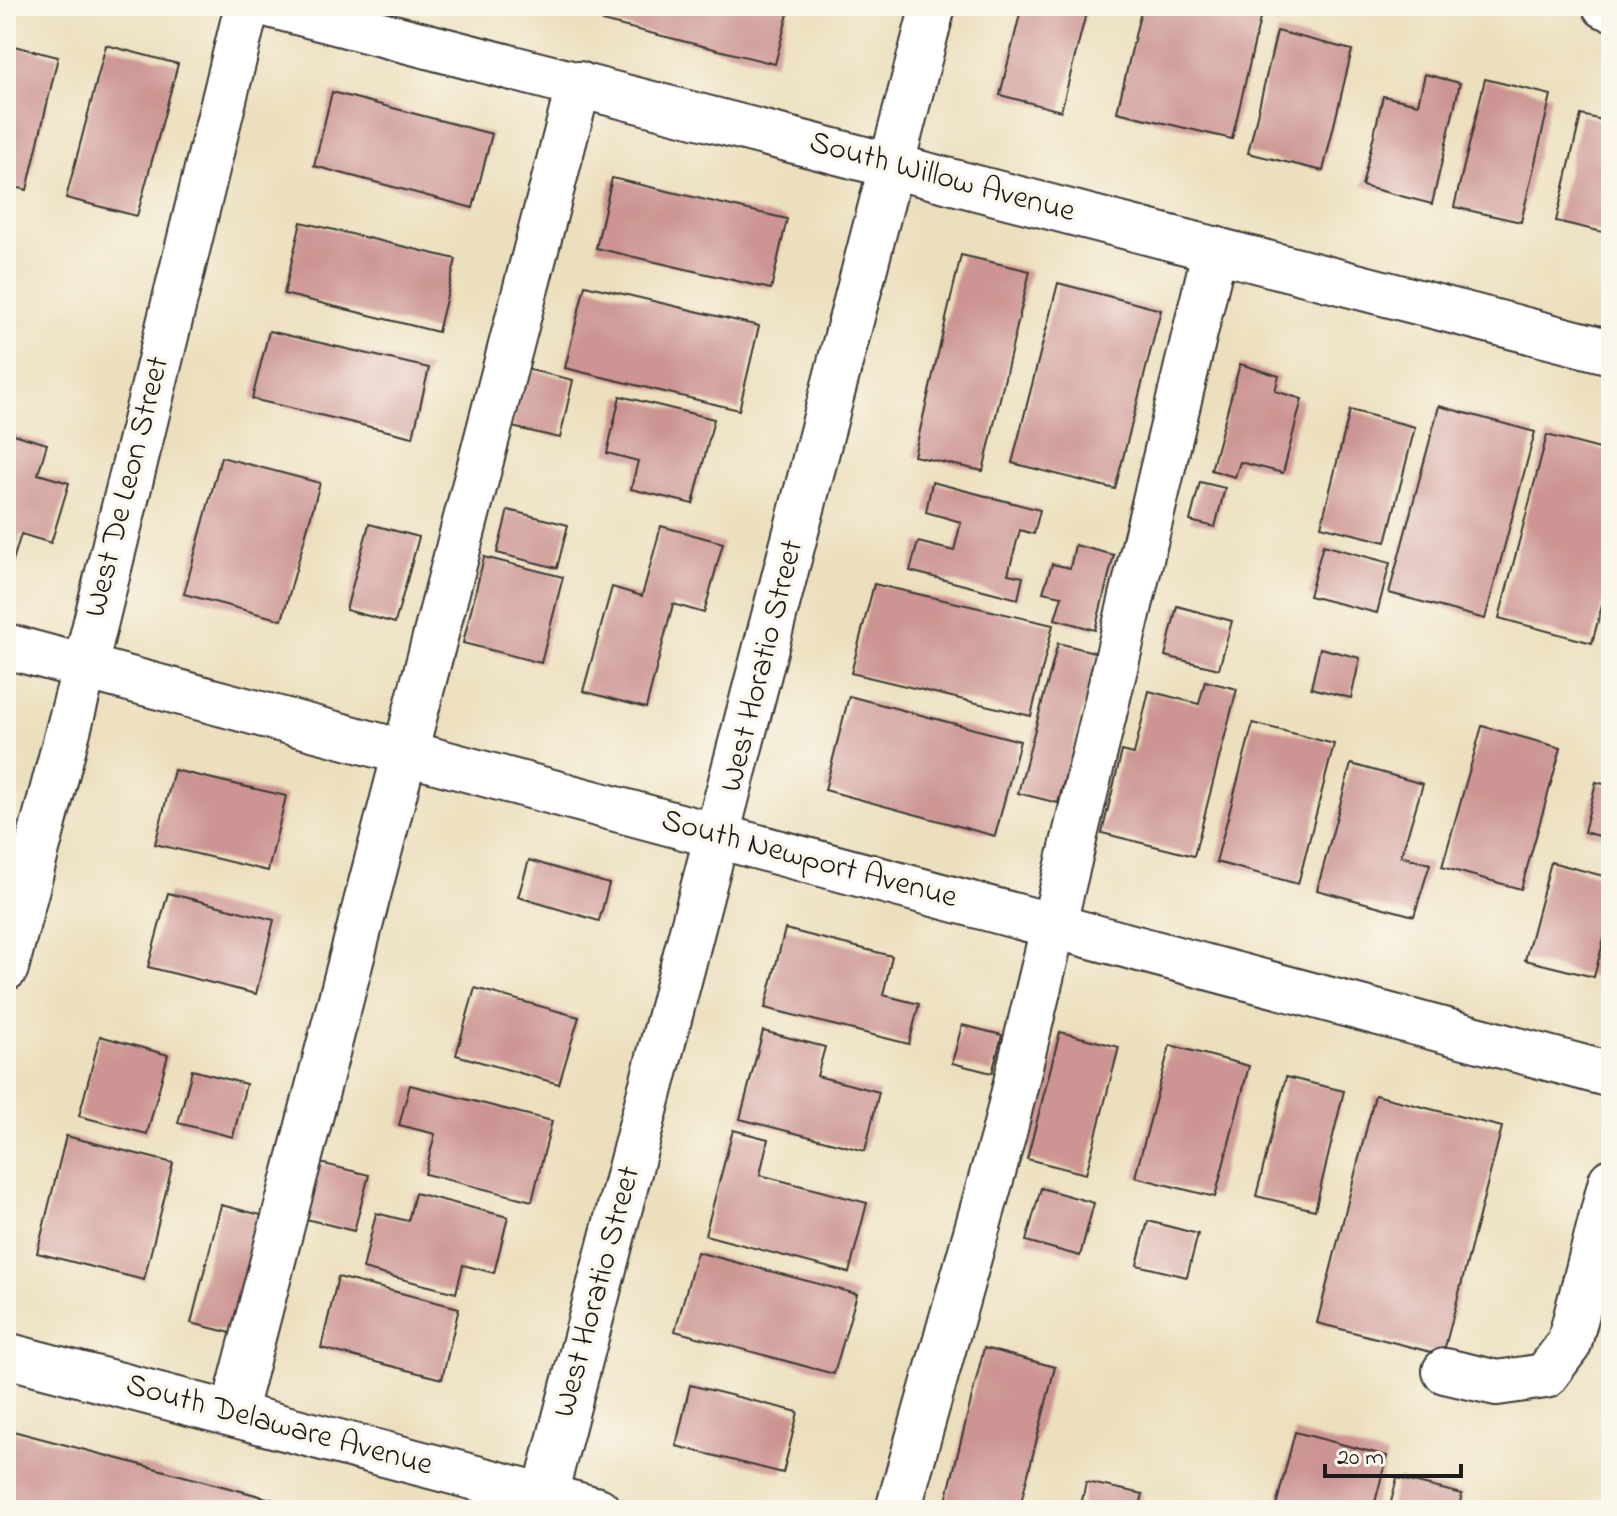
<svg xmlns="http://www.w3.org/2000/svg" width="1617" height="1516" font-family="'Indie Flower',sans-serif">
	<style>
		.building { fill: #cc9492 }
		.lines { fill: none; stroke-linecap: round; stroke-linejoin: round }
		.minor-casing { stroke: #3b3934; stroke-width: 48 }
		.minor { stroke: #fff; stroke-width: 44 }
		.labels { text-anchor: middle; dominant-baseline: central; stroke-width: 7; stroke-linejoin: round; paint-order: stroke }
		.street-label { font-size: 32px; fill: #1c1c1c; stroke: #fbf7ec }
	</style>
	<rect width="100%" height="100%" fill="#fbf7ec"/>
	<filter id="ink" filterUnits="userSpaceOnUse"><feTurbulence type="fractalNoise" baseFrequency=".0125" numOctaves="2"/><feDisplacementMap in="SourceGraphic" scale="16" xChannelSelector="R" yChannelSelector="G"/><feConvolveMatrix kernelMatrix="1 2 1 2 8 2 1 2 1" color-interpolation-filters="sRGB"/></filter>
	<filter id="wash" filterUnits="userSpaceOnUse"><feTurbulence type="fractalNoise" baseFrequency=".006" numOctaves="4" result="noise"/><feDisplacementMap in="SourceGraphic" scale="32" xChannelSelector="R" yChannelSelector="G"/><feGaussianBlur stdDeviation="1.8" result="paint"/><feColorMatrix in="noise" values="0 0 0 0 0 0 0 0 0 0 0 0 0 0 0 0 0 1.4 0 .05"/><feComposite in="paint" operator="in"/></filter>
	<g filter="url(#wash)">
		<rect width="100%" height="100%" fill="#ecdfbd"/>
		<g id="blocks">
			<g class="building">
				<path d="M606 6H790L775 64 602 21Z"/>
				<path d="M1022 6H1088L1061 111 1000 95Z"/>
				<path d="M1142 6H1263L1232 139 1117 112Z"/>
				<path d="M1277 31 1352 50 1323 171 1248 153Z"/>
				<path d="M6 44 58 57 27 190 6 185Z"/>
				<path d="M106 45 178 64 137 216 66 198Z"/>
				<path d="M1425 74 1460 83 1432 204 1362 186 1383 96 1418 104Z"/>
				<path d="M1485 79 1551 95 1521 222 1454 207Z"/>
				<path d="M332 92 492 134 473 208 314 166Z"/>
				<path d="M1581 115 1611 122V234L1556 221Z"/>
				<path d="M612 178 787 219 771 289 596 248Z"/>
				<path d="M301 222 456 259 438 332 284 294Z"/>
				<path d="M961 255 1030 271 983 471 914 456Z"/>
				<path d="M1058 283 1161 310 1115 489 1012 463Z"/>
				<path d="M585 285 759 326 739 410 565 368Z"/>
				<path d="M269 331 429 368 413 437 252 399Z"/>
				<path d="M1240 364 1279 376 1275 391 1302 399 1283 473 1240 462 1235 477 1211 470Z"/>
				<path d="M526 369 573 380 560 438 512 427Z"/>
				<path d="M620 396 714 419 693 504 631 489 638 461 607 453Z"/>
				<path d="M1439 406 1535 432 1485 619 1389 593Z"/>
				<path d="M1350 410 1415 427 1386 542 1321 526Z"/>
				<path d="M6 432 47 444 38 474 69 483 51 543 21 534 12 564 6 562Z"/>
				<path d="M1547 435 1611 452V572L1592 643 1499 618Z"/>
				<path d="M221 457 320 483 282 620 184 594Z"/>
				<path d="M932 482 1040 510 1034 534 1020 530 1008 574 1023 577 1018 599 910 571 918 542 954 551 961 522 926 512Z"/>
				<path d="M1200 482 1225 488 1215 527 1190 521Z"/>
				<path d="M508 510 568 525 557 568 497 553Z"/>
				<path d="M369 524 419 537 395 623 346 610Z"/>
				<path d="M661 526 723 543 704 613 673 604 646 708 583 691 612 587 642 596Z"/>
				<path d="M1075 545 1114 555 1095 630 1055 619 1062 596 1043 592 1052 564 1070 568Z"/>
				<path d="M1323 545 1390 563 1377 613 1309 596Z"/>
				<path d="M484 557 563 577 541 663 463 643Z"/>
				<path d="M874 584 1053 625 1031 716 851 673Z"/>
				<path d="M1177 606 1232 621 1219 669 1165 656Z"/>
				<path d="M1058 643 1098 653 1058 803 1018 793Z"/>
				<path d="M1320 648 1360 658 1351 698 1311 688Z"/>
				<path d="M1205 681 1237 689 1194 856 1102 833 1122 751 1134 754 1149 691 1199 704Z"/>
				<path d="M849 696 1020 741 995 836 825 790Z"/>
				<path d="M1253 723 1334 744 1298 884 1216 862Z"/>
				<path d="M1482 726 1561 748 1521 889 1442 867Z"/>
				<path d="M1351 764 1423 784 1401 856 1430 864 1414 916 1317 890Z"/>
				<path d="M174 770 286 796 268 871 155 844Z"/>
				<path d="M1596 782 1611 786V839L1584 832Z"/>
				<path d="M529 860 609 884 599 921 518 897Z"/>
				<path d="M1551 862 1611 878V913L1594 977 1525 960Z"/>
				<path d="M168 893 274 920 256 994 148 967Z"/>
				<path d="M785 929 892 956 883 995 919 1004 909 1044 765 1008Z"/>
				<path d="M475 988 579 1017 559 1084 456 1055Z"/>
				<path d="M962 1025 1002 1035 992 1073 952 1063Z"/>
				<path d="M763 1031 825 1047 817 1076 879 1092 865 1151 740 1119Z"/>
				<path d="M1060 1032 1119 1047 1086 1174 1027 1159Z"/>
				<path d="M100 1036 168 1055 147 1134 79 1116Z"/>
				<path d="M1170 1045 1249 1066 1215 1197 1135 1177Z"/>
				<path d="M192 1070 246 1084 233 1137 178 1123Z"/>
				<path d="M1286 1077 1344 1091 1315 1210 1256 1196Z"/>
				<path d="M410 1085 552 1121 532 1201 425 1174 435 1134 399 1125Z"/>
				<path d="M1375 1095 1502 1127 1443 1355 1317 1323Z"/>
				<path d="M733 1130 768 1139 760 1175 867 1203 849 1273 705 1235Z"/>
				<path d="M66 1136 173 1163 144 1280 37 1253Z"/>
				<path d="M316 1162 369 1175 354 1231 302 1218Z"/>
				<path d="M1041 1188 1094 1203 1080 1256 1026 1241Z"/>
				<path d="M415 1193 508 1217 494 1273 463 1265 456 1293 363 1269 376 1213 408 1221Z"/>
				<path d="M221 1205 269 1217 239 1335 191 1323Z"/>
				<path d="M1148 1221 1198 1234 1187 1277 1137 1265Z"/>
				<path d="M697 1252 857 1294 834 1374 675 1331Z"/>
				<path d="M338 1277 459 1308 442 1379 321 1348Z"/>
				<path d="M984 1348 1055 1367 1019 1510H980L946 1501Z"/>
				<path d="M690 1385 798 1412 783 1473 676 1446Z"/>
				<path d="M13 1431 309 1509V1510H6V1457Z"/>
				<path d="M1295 1432 1387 1456 1373 1510H1275Z"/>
				<path d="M1397 1478 1462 1494 1458 1510H1389Z"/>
				<path d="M1086 1482 1143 1494 1139 1510H1080Z"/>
			</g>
		</g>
	</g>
	<g filter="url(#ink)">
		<use href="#blocks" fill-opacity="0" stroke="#3b3934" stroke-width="2"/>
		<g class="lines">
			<defs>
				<g id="minor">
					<path d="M273 6 1611 352"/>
					<path d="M1605 6 1611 8"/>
					<path d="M6 646 1611 1075"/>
					<path d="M6 968 85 666 247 6"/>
					<path d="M6 1355 598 1510"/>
					<path d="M1445 1371 1497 1383 1545 1376 1569 1344 1611 1181"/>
					<path d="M233 1414 579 84"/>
					<path d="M541 1510 933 6"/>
					<path d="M898 1510 1004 1133 1215 249"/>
				</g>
			</defs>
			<use href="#minor" class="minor-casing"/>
			<use href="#minor" class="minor"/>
		</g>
	</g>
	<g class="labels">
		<g class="street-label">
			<text transform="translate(942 178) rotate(15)">South Willow Avenue</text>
			<text transform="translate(128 487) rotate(-76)">West De Leon Street</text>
			<text transform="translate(763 666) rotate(-76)">West Horatio Street</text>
			<text transform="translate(809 860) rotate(15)">South Newport Avenue</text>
			<text transform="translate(598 1292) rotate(-75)">West Horatio Street</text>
			<text transform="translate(279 1426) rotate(15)">South Delaware Avenue</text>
		</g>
	</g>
	<rect width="1617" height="1516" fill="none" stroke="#fbf7ec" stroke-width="32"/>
	<path d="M1325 1464v12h136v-12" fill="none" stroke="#1c1c1c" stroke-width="4"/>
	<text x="1337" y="1464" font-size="24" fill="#1c1c1c" stroke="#fbf7ec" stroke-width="6" paint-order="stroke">20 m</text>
</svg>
